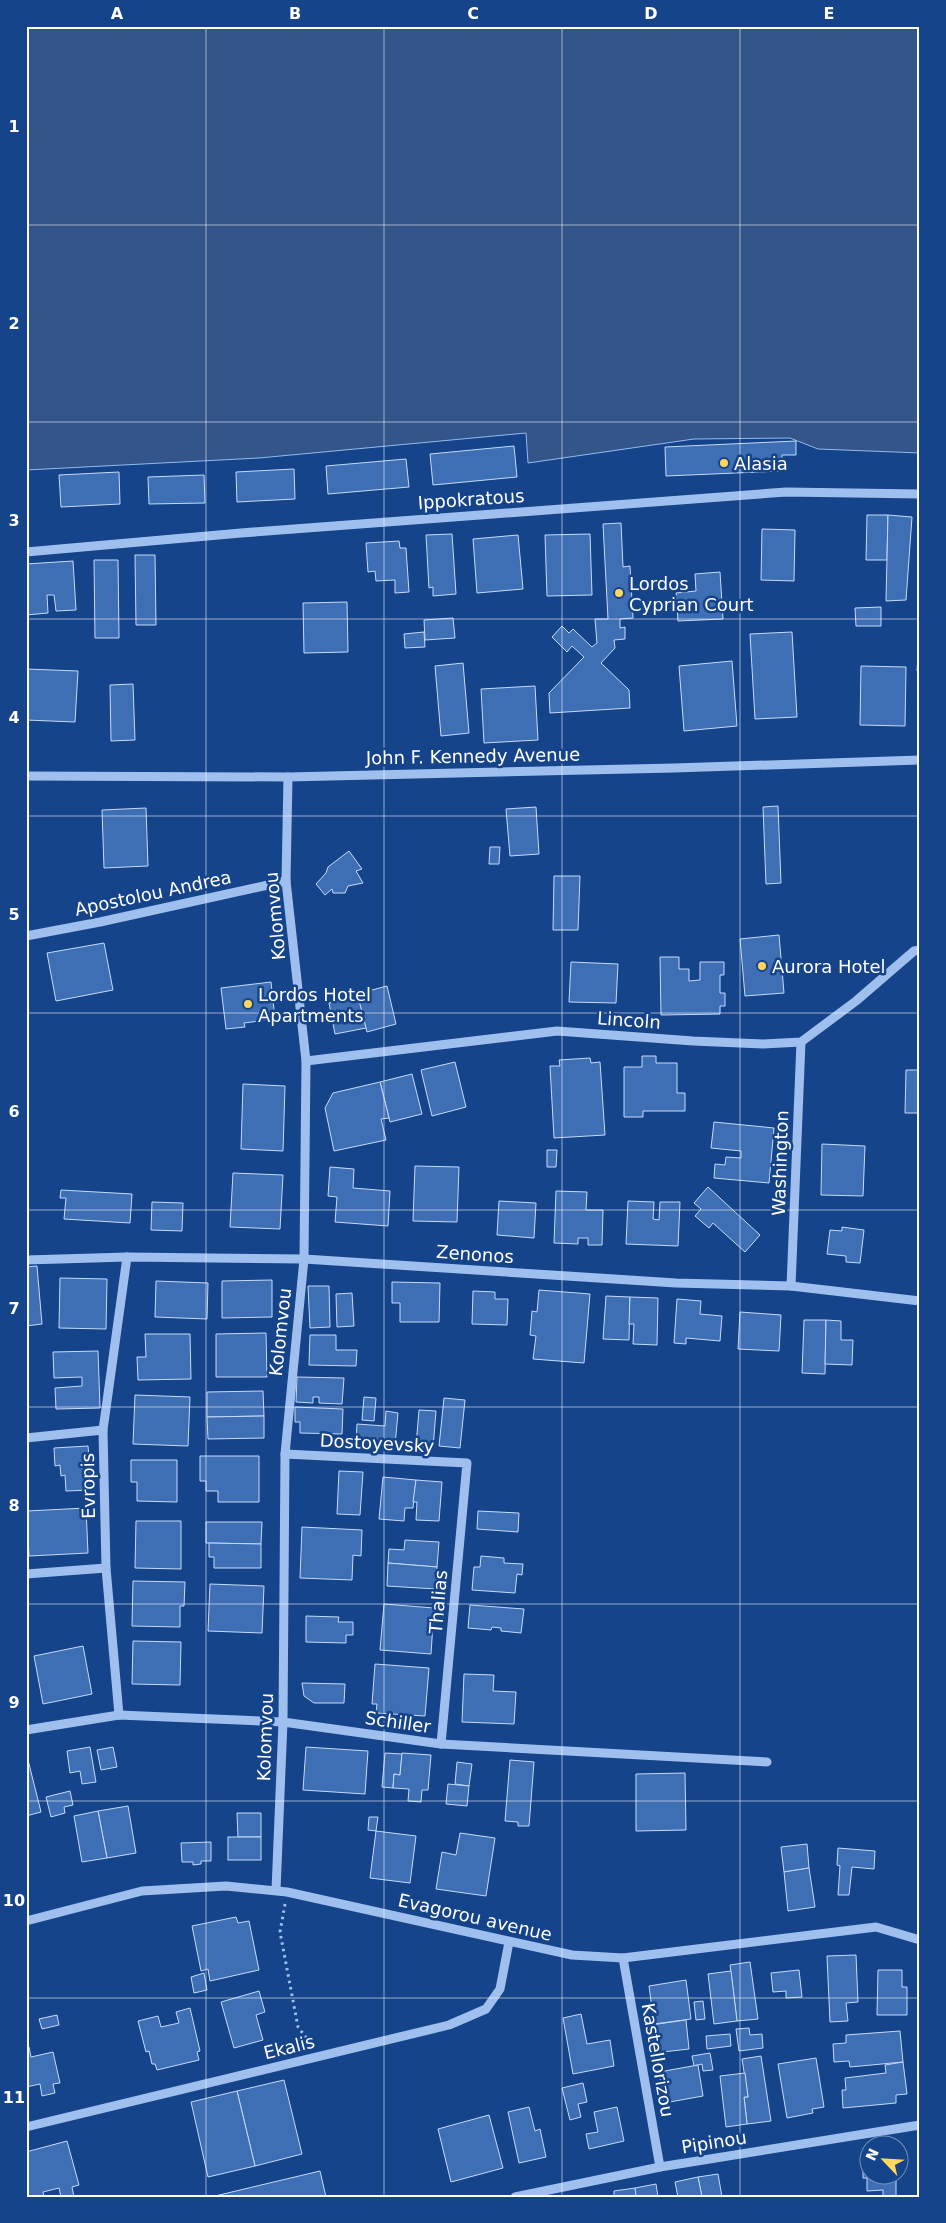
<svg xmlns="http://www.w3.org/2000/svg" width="946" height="2223" font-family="'DejaVu Sans',sans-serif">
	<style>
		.water { fill: #345589; stroke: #91baf1 }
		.building { fill: #3e6eb3; stroke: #c5dbfb }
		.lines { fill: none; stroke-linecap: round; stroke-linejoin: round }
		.path { stroke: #9fbfef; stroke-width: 3; stroke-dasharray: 2.5 4; stroke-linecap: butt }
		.minor { stroke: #9fbfef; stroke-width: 9 }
		.grid { fill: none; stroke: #fff; stroke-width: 1; stroke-opacity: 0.55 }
		.poi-dot { fill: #ffd75d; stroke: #16448a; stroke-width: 2 }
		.labels { text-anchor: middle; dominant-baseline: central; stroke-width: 5; stroke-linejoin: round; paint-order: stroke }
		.poi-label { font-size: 18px; fill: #fff; stroke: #16448a; text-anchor: start }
		.street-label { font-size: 18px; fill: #fff; stroke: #16448a }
		.neatline { fill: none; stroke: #fff; stroke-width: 2 }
		.grid-label { font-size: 16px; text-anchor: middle; font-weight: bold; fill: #fff }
	</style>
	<rect width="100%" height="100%" fill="#16448a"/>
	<path class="water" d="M26 26H920V453L818 449 790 438 694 439 528 463 526 433 259 458 26 470Z"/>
	<g class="building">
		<path d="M796 441V455H782V471L666 476 665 447Z"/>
		<path d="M514 446 517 477 433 485 430 454Z"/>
		<path d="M406 459 409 487 328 494 326 466Z"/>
		<path d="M294 469 295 499 237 502 236 472Z"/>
		<path d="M119 472 120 504 61 507 59 475Z"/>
		<path d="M204 475 205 503 149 504 148 477Z"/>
		<rect x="26" y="480" width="2" height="32"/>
		<path d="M867 515H888L887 560H866Z"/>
		<path d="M888 515 912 517 906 600 886 601Z"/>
		<path d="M621 523 623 567 630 566 633 618 620 619V628L625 627V639L614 640 615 648 601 663 629 690 630 708 550 713 549 693 584 657 572 646 567 652 552 637 562 626 569 633 573 629 592 647 597 643 595 619H608L603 524Z"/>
		<path d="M762 529 795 530 794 581 761 580Z"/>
		<path d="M452 534 456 594 433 596V587L429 588 426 535Z"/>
		<path d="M590 534 592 595 547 596 545 535Z"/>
		<path d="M518 535 523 589 477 593 473 539Z"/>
		<path d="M399 541 400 548H406L409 592 395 593V580L376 581 375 571 368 572 366 543Z"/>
		<path d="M135 555H155L156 625H136Z"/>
		<path d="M94 560H118L119 638H95Z"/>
		<path d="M73 561 76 610 56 611 54 595H47L48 613 26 615V564Z"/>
		<path d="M720 572 723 619 678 621 676 593 696 591 695 574Z"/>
		<path d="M347 602 348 652 304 653 303 603Z"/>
		<path d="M881 607V626H856L855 608Z"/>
		<path d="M453 618 455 638 425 640 424 620Z"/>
		<path d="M424 632 425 647 405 648 404 634Z"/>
		<path d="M792 632 797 717 755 719 750 634Z"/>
		<path d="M919 642H920V671H917Z"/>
		<path d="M732 661 737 726 684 731 679 666Z"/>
		<path d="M463 663 469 733 441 736 435 666Z"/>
		<path d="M861 666 906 667 905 726 860 725Z"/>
		<path d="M26 669 78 671 75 722 26 720Z"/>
		<path d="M133 684 135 740 111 741 110 685Z"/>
		<path d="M535 686 538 740 484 743 481 689Z"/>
		<path d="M778 806 781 883 766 884 763 807Z"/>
		<path d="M536 807 539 854 510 856 506 809Z"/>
		<path d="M146 808 148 866 104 868 102 810Z"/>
		<path d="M490 847H500L499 864H489Z"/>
		<path d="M349 851 362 869 356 871 363 883 348 886 345 893H333L332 889 325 895 316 884 326 873 328 867Z"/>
		<path d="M554 876H580L578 930H553Z"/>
		<path d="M779 935 784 993 745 996 740 939Z"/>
		<path d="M104 943 113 990 56 1001 47 953Z"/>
		<path d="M660 957H679V969H689V981L700 980V962H724V975H720V993H725V1006H720V1014L661 1015Z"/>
		<path d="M571 962 618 964 616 1003 569 1002Z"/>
		<path d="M271 982 275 1019 244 1023 245 1027 226 1029 221 988Z"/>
		<path d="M387 986 396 1024 367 1032 357 994Z"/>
		<path d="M358 996 366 1028 335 1034 329 1003Z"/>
		<path d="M642 1056H656V1063H677V1093H685V1111H643V1117H624V1067H642Z"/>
		<path d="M590 1058 591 1063 600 1062 605 1135 554 1138 550 1066H560L559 1060Z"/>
		<path d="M455 1062 466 1107 432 1116 421 1070Z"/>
		<path d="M906 1070H920V1113H905Z"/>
		<path d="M412 1074 422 1114 390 1122 380 1082Z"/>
		<path d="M380 1082 389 1118 381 1119 386 1140 334 1151 325 1108 333 1093Z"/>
		<path d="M243 1084 285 1086 283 1151 241 1149Z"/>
		<path d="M714 1122 774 1128 769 1183 714 1178 715 1164 725 1165 726 1157 741 1158V1151L711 1148Z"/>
		<path d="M822 1144 865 1146 863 1196 821 1195Z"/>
		<path d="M547 1150H557L556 1167H547Z"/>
		<path d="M415 1166 459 1167 457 1222 413 1221Z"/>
		<path d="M330 1167 354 1169 353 1188 390 1191 388 1226 335 1222 337 1197 328 1196Z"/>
		<path d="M233 1173 283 1175 280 1229 230 1227Z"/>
		<path d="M708 1187 760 1235 745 1252 713 1223 709 1228 695 1216 701 1209 694 1203Z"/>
		<path d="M61 1190 132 1194 130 1223 64 1219 66 1198H60Z"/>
		<path d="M556 1191 587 1192 586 1210H603L602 1245H588V1238H578V1244L554 1243Z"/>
		<path d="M499 1201 536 1203 534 1238 497 1235Z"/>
		<path d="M628 1201 654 1202 653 1219 659 1220 660 1202H680L678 1246 626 1244Z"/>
		<path d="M152 1202 183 1203 182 1231 151 1230Z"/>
		<path d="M842 1227 864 1230 860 1263 846 1262V1256L827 1254 830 1230 842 1231Z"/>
		<path d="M37 1266 42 1324 26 1326V1267Z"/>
		<path d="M60 1278 107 1279 106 1329 59 1328Z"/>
		<path d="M272 1280V1317L222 1318V1281Z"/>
		<path d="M156 1281 208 1283 207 1319 155 1317Z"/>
		<path d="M392 1282 440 1283 439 1322H400V1303H392Z"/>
		<path d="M308 1286H329L330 1327 310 1328Z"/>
		<path d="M539 1290 590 1294 584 1363 533 1359 536 1336 530 1335 532 1311 537 1312Z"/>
		<path d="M473 1291 495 1292V1299H508L507 1325 472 1324Z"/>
		<path d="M352 1293 354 1326 337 1327 336 1294Z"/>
		<path d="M606 1296 630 1297 629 1340 603 1339Z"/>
		<path d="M630 1297 658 1298 657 1345 633 1344 634 1324H629Z"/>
		<path d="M677 1299 701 1301 700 1314 722 1316 720 1341 686 1338V1344L674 1343Z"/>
		<path d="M740 1312 781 1315 779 1351 738 1349Z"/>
		<path d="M804 1320H826L825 1374 802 1373Z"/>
		<path d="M826 1320 841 1321V1340H853L852 1365 825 1364Z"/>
		<path d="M266 1333 267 1377H216V1334Z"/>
		<path d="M145 1334H190L191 1379 138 1380 137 1357H146Z"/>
		<path d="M310 1335H336V1350H357L356 1366 309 1365Z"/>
		<path d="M98 1351 100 1408 56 1409 55 1388 82 1386V1377L54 1378 53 1352Z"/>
		<path d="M26 1358H28L27 1415H26Z"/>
		<path d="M297 1377 344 1378 342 1404 319 1403V1397H313V1403L296 1402Z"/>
		<path d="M263 1391 264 1416 207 1417V1392Z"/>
		<path d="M135 1395 190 1397 188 1446 133 1444Z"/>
		<path d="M364 1397 376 1398 374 1421 362 1420Z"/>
		<path d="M444 1398 465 1400 460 1448 439 1446Z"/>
		<path d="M295 1407 343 1409 342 1434 300 1433V1422H295Z"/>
		<path d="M419 1410 436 1411 433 1448 416 1446Z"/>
		<path d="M386 1411 398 1413 395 1445 356 1441 357 1424 385 1426Z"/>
		<path d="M264 1416V1438L208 1439 207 1417Z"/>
		<path d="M88 1446 92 1490 66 1491 65 1475 61 1476 60 1465 55 1466 54 1448Z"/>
		<path d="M200 1456H259V1502H218V1491H206V1481H200Z"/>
		<path d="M131 1460H177V1502L137 1501V1482H131Z"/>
		<path d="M339 1471 363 1472 360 1515 337 1514Z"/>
		<path d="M383 1477 416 1480 413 1508H405L404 1521 379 1519Z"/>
		<path d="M416 1480 442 1482 439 1521 416 1520 417 1502H413Z"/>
		<path d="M86 1508 88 1553 29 1556 27 1511Z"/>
		<path d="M478 1511 519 1513 518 1532 477 1529Z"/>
		<path d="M136 1521H181V1569L135 1568Z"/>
		<path d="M206 1522H262L261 1544 206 1543Z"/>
		<path d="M302 1527 362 1530 361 1556 353 1555 352 1580 300 1578Z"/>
		<path d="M405 1540 439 1542 437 1567 388 1563 389 1549 404 1550Z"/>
		<path d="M209 1543 261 1544V1568H214V1557H209Z"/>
		<path d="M481 1556 504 1558V1563L523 1564 522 1575 517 1574 515 1593 472 1590 474 1567H480Z"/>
		<path d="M388 1563 437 1567 436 1589 387 1586Z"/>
		<path d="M133 1581 185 1582 184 1606H180V1627L132 1626Z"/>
		<path d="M210 1584 264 1586 262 1633 208 1631Z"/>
		<path d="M384 1604 434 1608 431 1654 380 1650Z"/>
		<path d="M470 1605 524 1609 521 1633 501 1631V1628L492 1627 491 1630 468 1628Z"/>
		<path d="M306 1616 339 1617 338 1622H353V1635H346V1643L306 1642Z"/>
		<path d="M133 1641 181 1642 180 1685 132 1684Z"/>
		<path d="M83 1646 92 1694 43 1704 34 1656Z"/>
		<path d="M375 1664 429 1668 425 1716 376 1713 377 1704H372Z"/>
		<path d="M464 1674 494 1675 493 1691 516 1692 514 1724 462 1722Z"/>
		<path d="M302 1683 345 1684 344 1703H314L304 1696Z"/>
		<path d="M90 1747 96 1782 82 1784 80 1771 70 1773 67 1751Z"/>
		<path d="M113 1747 117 1767 101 1770 97 1750Z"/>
		<path d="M306 1747 368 1751 365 1794 303 1790Z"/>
		<path d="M26 1752 41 1812 26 1816Z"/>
		<path d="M385 1753 402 1754 400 1775 394 1774 393 1788 382 1787Z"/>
		<path d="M402 1753 431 1755 428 1790H422L421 1802 408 1801 409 1789 393 1788 394 1774 400 1775Z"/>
		<path d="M510 1760 534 1762 529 1826H518V1822L505 1821Z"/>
		<path d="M457 1762 472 1764 469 1786 455 1784Z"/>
		<path d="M685 1773 686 1830 636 1831V1774Z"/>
		<path d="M448 1784 469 1786 467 1806 446 1804Z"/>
		<path d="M70 1791 73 1805 64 1807 65 1813 51 1817 46 1797Z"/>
		<path d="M128 1806 136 1853 107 1858 98 1811Z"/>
		<path d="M98 1811 107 1858 82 1862 74 1816Z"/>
		<path d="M237 1813H261V1837H238Z"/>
		<path d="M369 1817H378L376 1831 368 1830Z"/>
		<path d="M376 1831 416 1836 410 1883 370 1878Z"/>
		<path d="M460 1833 495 1838 486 1896 436 1889 442 1852 456 1855Z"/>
		<rect x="228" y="1837" width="33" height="23"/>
		<path d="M211 1842V1861H201V1864L193 1865V1862H182L181 1843Z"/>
		<path d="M807 1844 809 1868 784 1872 781 1847Z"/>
		<path d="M838 1848 875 1851 874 1869 852 1867 849 1895H838L840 1866 837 1865Z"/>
		<path d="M809 1868 815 1907 788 1911 784 1872Z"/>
		<path d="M236 1917 238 1923 249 1921 259 1970 210 1981 208 1969 201 1971 192 1926Z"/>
		<path d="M856 1955 858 2002 846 2003 848 2021 830 2022 827 1956Z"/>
		<path d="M750 1962 758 2019 737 2021 730 1965Z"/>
		<path d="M799 1970 802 1997 786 1998V1991L773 1992 771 1973Z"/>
		<path d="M878 1970H902V1987H907V2015H877Z"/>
		<path d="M731 1971 737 2021 714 2024 708 1974Z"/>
		<path d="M204 1973 207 1990 194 1993 191 1977Z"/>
		<path d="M686 1980 691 2019 654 2024 649 1986Z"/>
		<path d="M259 1991 265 2012 256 2015 263 2040 234 2048 221 2002Z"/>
		<path d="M703 2001 705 2019 696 2020 694 2002Z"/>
		<path d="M190 2008 200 2051 197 2052 199 2060 157 2070 155 2064H152L149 2051 146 2052 138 2021 158 2016 161 2027 179 2023 176 2012Z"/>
		<path d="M581 2014 587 2044 610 2040 614 2066 573 2074 563 2018Z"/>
		<path d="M57 2015 59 2025 42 2029 39 2019Z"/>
		<path d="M686 2020 689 2049 654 2053 651 2025Z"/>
		<path d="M749 2028 750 2035 762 2034 763 2048 739 2051 736 2029Z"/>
		<path d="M900 2031 903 2062 850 2067 849 2061 834 2062 833 2044 846 2043V2035Z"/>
		<path d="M730 2034 731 2046 707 2049 706 2036Z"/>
		<path d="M29 2047 31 2057 53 2052 60 2083 53 2084 55 2093 42 2096 40 2084 26 2087V2048Z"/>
		<path d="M710 2053 713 2070 703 2071 702 2064 694 2066 692 2056Z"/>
		<path d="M761 2056 771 2121 747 2124 744 2097H748L742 2059Z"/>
		<path d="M816 2058 824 2107 812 2109 813 2113 787 2118 778 2064Z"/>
		<path d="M903 2062 907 2094 896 2095V2103L843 2108 842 2090H846L845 2078 886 2073 885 2065Z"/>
		<path d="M698 2065 703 2096 664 2103 659 2072Z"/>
		<path d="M745 2073 748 2097H744L747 2124 726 2127 720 2076Z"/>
		<path d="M284 2080 302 2154 255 2166 237 2091Z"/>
		<path d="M583 2083 587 2102 578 2104 581 2117 570 2120 562 2088Z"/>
		<path d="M237 2091 255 2166 208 2177 191 2102Z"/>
		<path d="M529 2107 535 2131 540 2129 546 2157 519 2163 508 2112Z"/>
		<path d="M617 2107 624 2141 589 2149 586 2134 598 2132 594 2112Z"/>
		<path d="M489 2115 503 2168 451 2182 438 2129Z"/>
		<path d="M67 2141 79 2185 72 2187 74 2197H61L59 2188 43 2192 44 2197H26V2152Z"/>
		<path d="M863 2152H868V2176H896V2197H883V2190L867 2191V2178H863Z"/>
		<path d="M320 2171 326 2197H216L215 2196Z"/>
		<path d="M718 2174 722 2197H702L698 2177Z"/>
		<path d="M698 2177 702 2197H678L675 2182Z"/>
		<path d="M656 2184 658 2197H636L635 2188Z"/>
		<path d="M635 2188 636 2197H614V2191Z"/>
	</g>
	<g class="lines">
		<path class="path" d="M285 1904 280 1932 298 2027 311 2044"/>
		<g class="minor">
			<path d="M26 552 241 533 786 492 920 494"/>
			<path d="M26 776 288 777 674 768 920 760"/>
			<path d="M26 936 100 922 286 881"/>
			<path d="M306 1061 557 1031 693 1041 763 1044 801 1042 856 1001 914 951 920 950"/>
			<path d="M26 1260 127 1257 304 1259 676 1283 791 1286 920 1301"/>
			<path d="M791 1286 801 1042"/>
			<path d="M26 1438 103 1430"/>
			<path d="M285 1454 467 1463 441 1744"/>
			<path d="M26 1574 106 1568"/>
			<path d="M119 1715 106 1568 103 1430 127 1257"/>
			<path d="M26 1730 119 1715 283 1722 441 1744 767 1762"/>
			<path d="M276 1890 283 1722 285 1454 304 1259 306 1061 286 881 288 777"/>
			<path d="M26 1921 142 1891 226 1886 287 1892 572 1955 623 1958 876 1927 920 1940"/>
			<path d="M623 1958 660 2167"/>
			<path d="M26 2127 449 2025 486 2009 500 1989 509 1942"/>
			<path d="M515 2197 660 2167 920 2125"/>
		</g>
	</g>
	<path class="grid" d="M206 26V2197M384 26V2197M562 26V2197M740 26V2197M26 225H920M26 422H920M26 619H920M26 816H920M26 1013H920M26 1210H920M26 1407H920M26 1604H920M26 1801H920M26 1998H920"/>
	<g class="poi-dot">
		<circle cx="724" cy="463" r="5"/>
		<circle cx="619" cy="593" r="5"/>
		<circle cx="762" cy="966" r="5"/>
		<circle cx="248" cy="1004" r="5"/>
	</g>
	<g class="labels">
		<g class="poi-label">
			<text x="734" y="463">Alasia</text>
			<text x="629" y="583">Lordos<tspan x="629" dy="21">Cyprian Court</tspan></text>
			<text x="772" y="966">Aurora Hotel</text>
			<text x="258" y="994">Lordos Hotel<tspan x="258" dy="21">Apartments</tspan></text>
		</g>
		<g class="street-label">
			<text transform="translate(471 499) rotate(-4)">Ippokratous</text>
			<text transform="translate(473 756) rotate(-1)">John F. Kennedy Avenue</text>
			<text transform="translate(153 893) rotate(-12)">Apostolou Andrea</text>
			<text transform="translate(275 916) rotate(-95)">Kolomvou</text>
			<text transform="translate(629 1020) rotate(4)">Lincoln</text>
			<text transform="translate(780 1163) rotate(-88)">Washington</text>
			<text transform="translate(475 1254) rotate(4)">Zenonos</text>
			<text transform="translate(280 1332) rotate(-84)">Kolomvou</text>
			<text transform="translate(377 1443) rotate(3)">Dostoyevsky</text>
			<text transform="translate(88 1486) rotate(-91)">Evropis</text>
			<text transform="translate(438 1602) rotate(-85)">Thalias</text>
			<text transform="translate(398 1722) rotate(8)">Schiller</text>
			<text transform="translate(265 1737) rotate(-88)">Kolomvou</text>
			<text transform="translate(475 1917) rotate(13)">Evagorou avenue</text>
			<text transform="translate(289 2047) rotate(-14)">Ekalis</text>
			<text transform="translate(658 2060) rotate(80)">Kastellorizou</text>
			<text transform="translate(714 2142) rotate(-9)">Pipinou</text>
		</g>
	</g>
	<rect width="946" height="2223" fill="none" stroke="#16448a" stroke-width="55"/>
	<g transform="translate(884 2160) rotate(295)"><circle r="24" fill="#16448a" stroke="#738fb9"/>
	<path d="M0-4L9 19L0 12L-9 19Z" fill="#ffd75d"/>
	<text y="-8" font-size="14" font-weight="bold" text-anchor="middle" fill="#ffffff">N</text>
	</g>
	<rect x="28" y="28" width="890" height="2168" class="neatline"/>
	<g class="grid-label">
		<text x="117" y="19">A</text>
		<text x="295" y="19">B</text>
		<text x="473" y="19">C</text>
		<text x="651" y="19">D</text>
		<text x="829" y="19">E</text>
		<text x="14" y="132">1</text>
		<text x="14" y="329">2</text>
		<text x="14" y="526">3</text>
		<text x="14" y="723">4</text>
		<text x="14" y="920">5</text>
		<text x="14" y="1117">6</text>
		<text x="14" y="1314">7</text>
		<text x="14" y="1511">8</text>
		<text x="14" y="1708">9</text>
		<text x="14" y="1906">10</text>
		<text x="14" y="2103">11</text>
	</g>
</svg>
